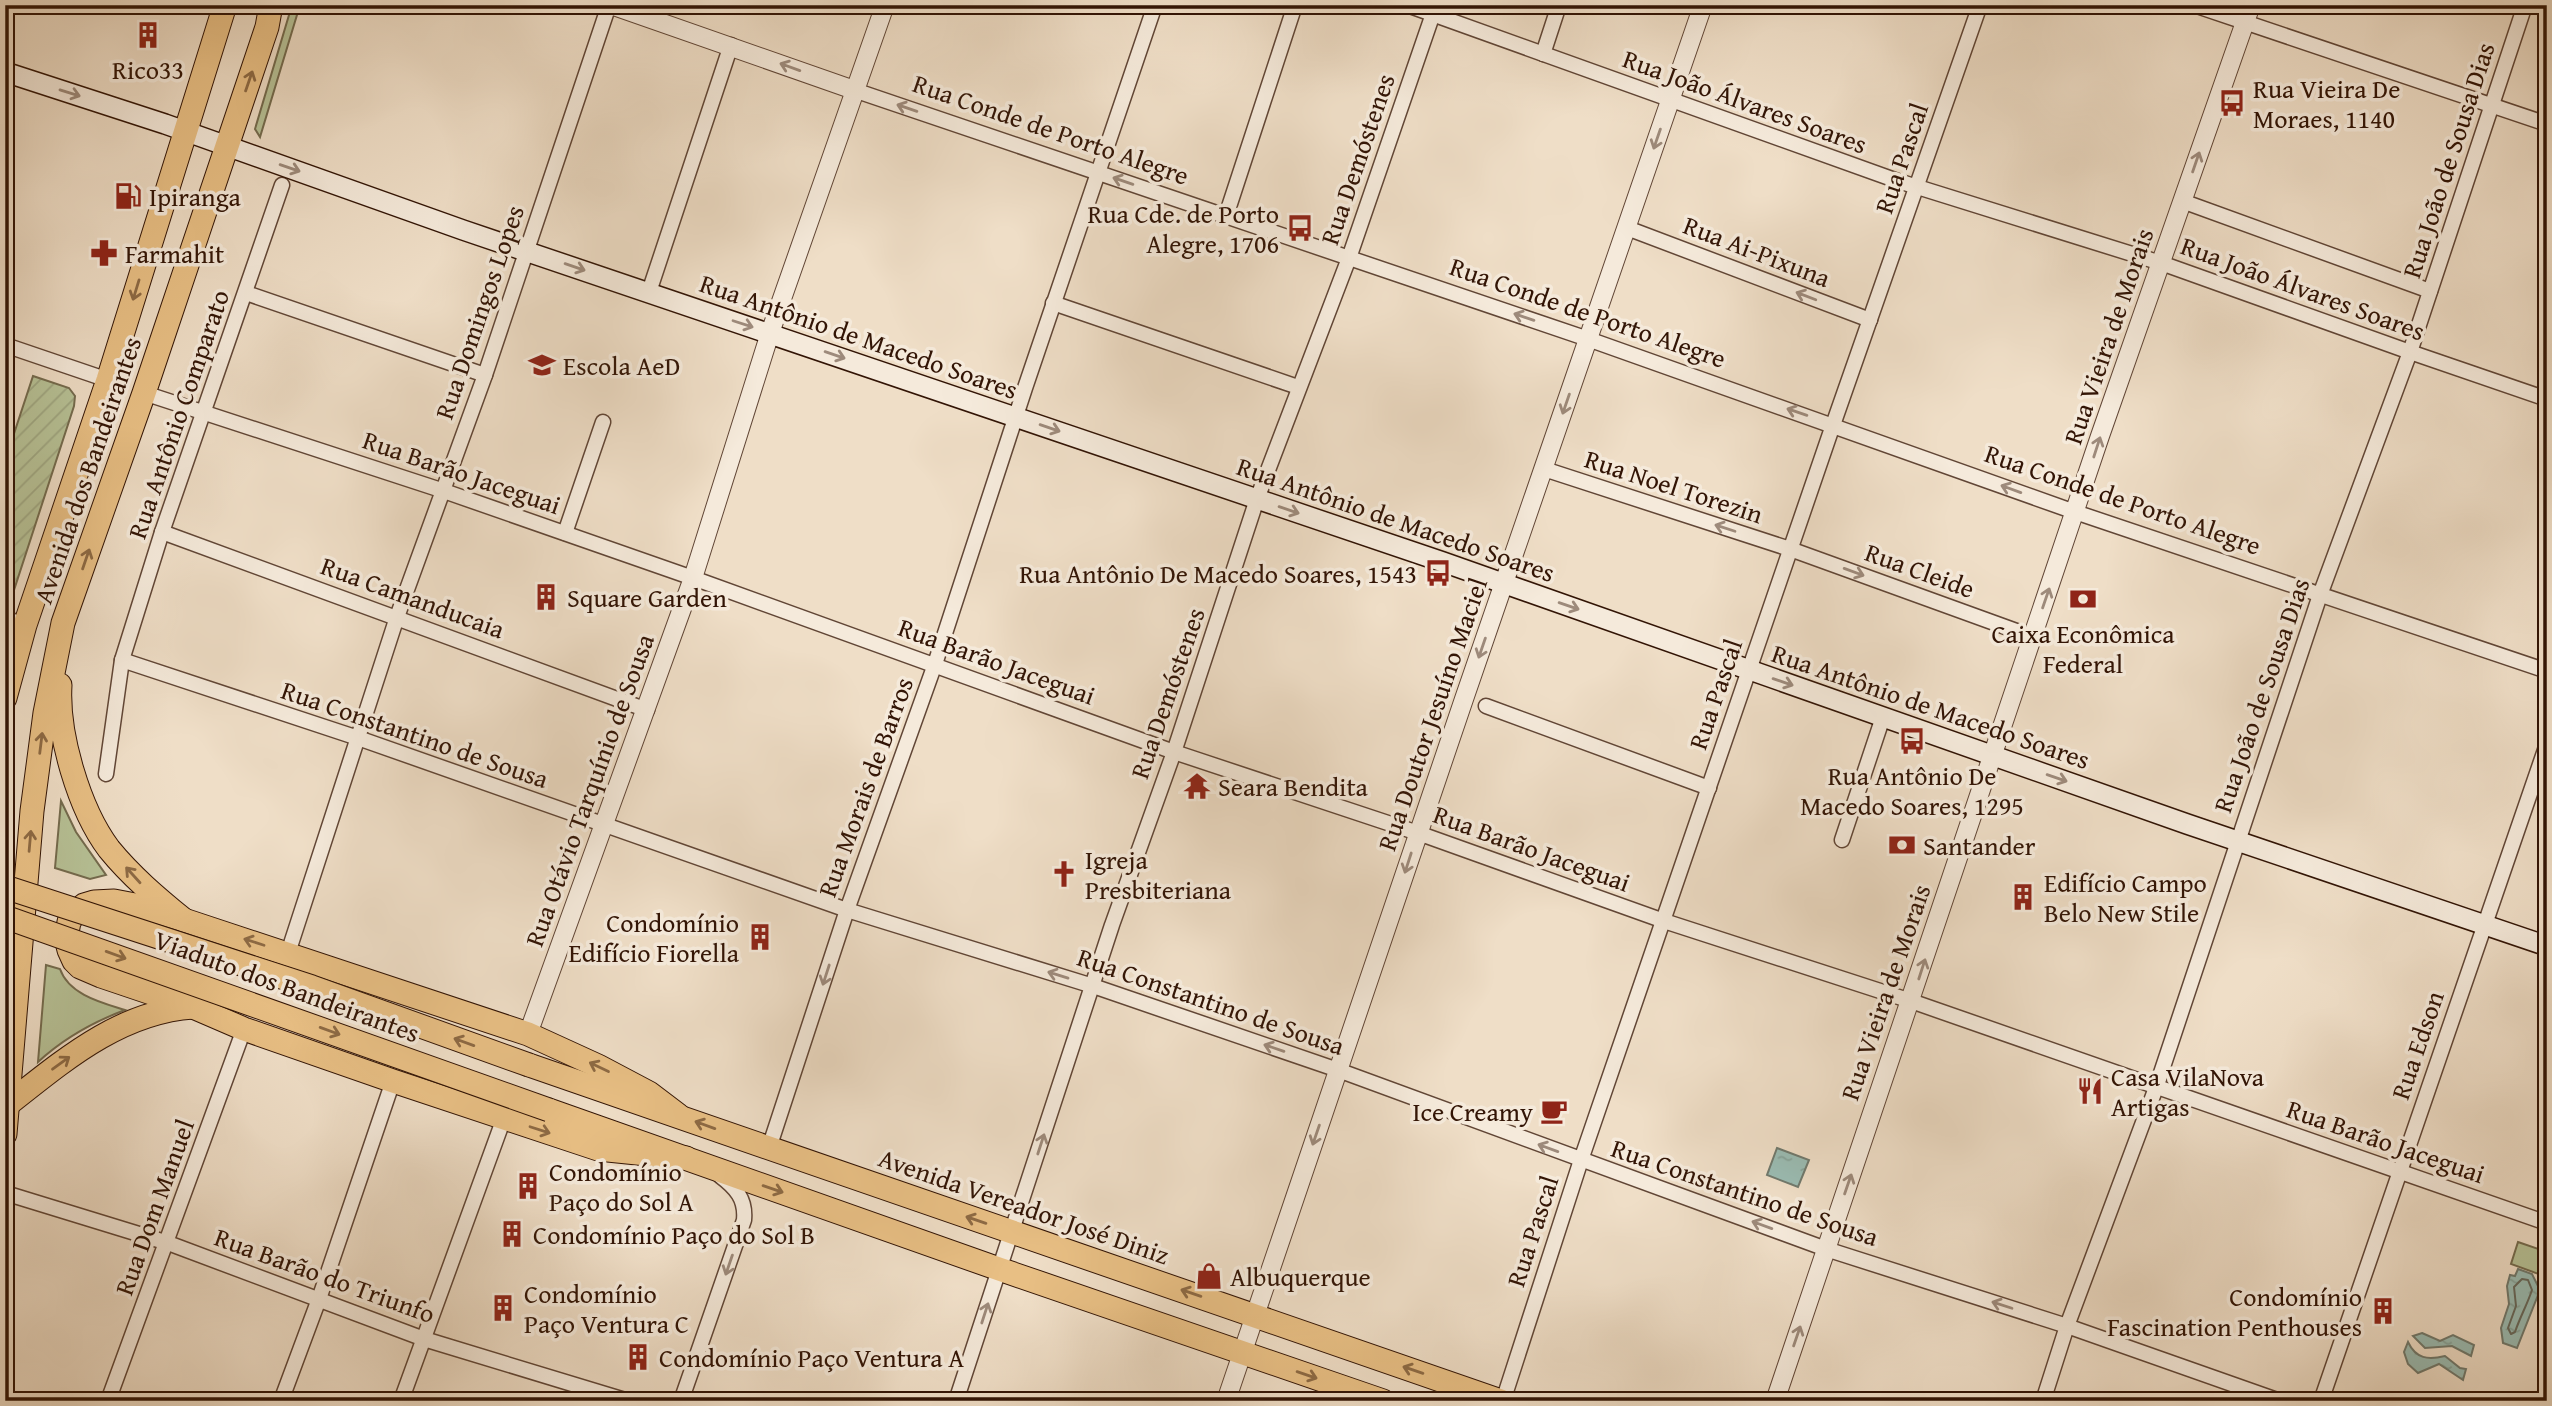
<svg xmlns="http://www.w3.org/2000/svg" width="2552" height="1406" font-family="'Gentium Book Plus',serif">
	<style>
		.park { fill: #b7c297; stroke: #746b4e; stroke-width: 2 }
		.garden { fill: url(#garden-furrows); stroke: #746b4e; stroke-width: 2 }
		.water { fill: url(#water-ripples); stroke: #70796d; stroke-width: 2 }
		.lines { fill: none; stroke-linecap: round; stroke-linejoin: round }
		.shore { stroke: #66685c; stroke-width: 2 }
		.minor-casing { stroke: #614636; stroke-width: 17 }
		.tertiary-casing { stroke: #614636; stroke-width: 20 }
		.secondary-casing { stroke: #321405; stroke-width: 22 }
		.primary-casing { stroke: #321405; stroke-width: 25 }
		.trunk-casing { stroke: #321405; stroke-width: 25 }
		.minor { stroke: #f5eadb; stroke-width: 14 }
		.tertiary { stroke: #f5eadb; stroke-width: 18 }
		.secondary { stroke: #f5eadb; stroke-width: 19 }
		.primary { stroke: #e8bf84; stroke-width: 23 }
		.trunk { stroke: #e8bf84; stroke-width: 23 }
		.primary-bridge-casing { stroke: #321405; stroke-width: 25; stroke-linecap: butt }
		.primary-bridge { stroke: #e8bf84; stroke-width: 23 }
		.oneway { stroke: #9d8a7b }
		.oneway2 { stroke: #8d6a44 }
		.labels { text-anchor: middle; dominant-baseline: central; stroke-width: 7; stroke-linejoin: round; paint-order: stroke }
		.poi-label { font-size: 26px; fill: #321405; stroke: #f5eadb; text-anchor: start }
		.street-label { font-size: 26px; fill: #321405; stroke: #f5eadb }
	</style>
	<defs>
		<pattern id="garden-furrows" width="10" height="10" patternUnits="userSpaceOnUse" patternTransform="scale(1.75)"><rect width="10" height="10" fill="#b7c297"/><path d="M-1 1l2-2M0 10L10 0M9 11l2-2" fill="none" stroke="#9ea681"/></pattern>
		<pattern id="water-ripples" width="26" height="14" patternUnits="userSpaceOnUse" patternTransform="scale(1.75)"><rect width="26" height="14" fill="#9abcb3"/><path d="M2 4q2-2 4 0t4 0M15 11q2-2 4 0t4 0" fill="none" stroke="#85a198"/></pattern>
	</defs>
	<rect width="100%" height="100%" fill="#efdec7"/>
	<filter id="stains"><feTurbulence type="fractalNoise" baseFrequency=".00286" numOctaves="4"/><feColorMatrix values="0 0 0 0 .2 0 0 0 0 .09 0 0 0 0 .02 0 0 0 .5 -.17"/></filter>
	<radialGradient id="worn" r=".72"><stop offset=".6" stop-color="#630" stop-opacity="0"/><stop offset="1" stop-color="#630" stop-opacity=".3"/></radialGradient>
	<g class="park">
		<path d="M292 5H300L260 137 255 129Z"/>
		<path d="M61 801 76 832 106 875 90 879 55 868Z"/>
		<path d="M46 965 60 969C69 995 103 1003 125 1010 93 1022 64 1038 38 1062Z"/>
		<path d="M2518 1242 2547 1252V1277L2511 1264Z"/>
	</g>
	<path class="garden" d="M33 376 69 388 75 396 74 406 14 590 5 596V461Z"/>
	<g class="water">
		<path d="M1777 1148 1809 1160 1798 1187 1767 1175Z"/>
		<path d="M2518 1269 2532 1274 2540 1290 2517 1348 2503 1343 2501 1328 2509 1304 2507 1286 2510 1275 2515 1276Z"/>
		<path d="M2422 1333 2440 1341 2453 1335 2474 1345 2471 1356 2452 1346 2425 1348 2413 1336Z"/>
		<path d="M2408 1342C2416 1359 2428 1360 2445 1356L2460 1368 2466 1369 2463 1380 2439 1364 2418 1373 2408 1364 2404 1352Z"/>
	</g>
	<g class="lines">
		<path class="shore" d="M2522 1279 2528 1280 2532 1290C2527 1305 2520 1317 2515 1332L2511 1334 2508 1328 2516 1306 2514 1287Z"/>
		<defs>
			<g id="minor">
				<path d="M1407 5 1895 180 2161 263 2410 352 2547 399"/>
				<path d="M2194 5 2547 124"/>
				<path d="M1543 54 1559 5"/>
				<path d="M854 90 1588 339 2075 512 2547 671"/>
				<path d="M2182 201 2430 291"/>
				<path d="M1226 216 1295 5"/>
				<path d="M1627 228 1870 320"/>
				<path d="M649 292 731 45"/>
				<path d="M246 293 485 375"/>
				<path d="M1053 303 1298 387"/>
				<path d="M5 345 108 380"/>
				<path d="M144 393 441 490 693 578 1174 752 1418 833 1664 921 1911 1001 2547 1223"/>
				<path d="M1544 469 1790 549 2033 637"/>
				<path d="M162 532 647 710"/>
				<path d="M565 533 603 422"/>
				<path d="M5 618 25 625"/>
				<path d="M122 660 358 738 847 910 1093 986 1338 1070 1826 1249 2067 1326 2280 1401"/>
				<path d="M1486 706 1709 788"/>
				<path d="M106 774 122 660 162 532 282 185"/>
				<path d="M1842 840 1883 717"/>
				<path d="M288 953 397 617 485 375 609 5"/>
				<path d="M769 1148 847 910 935 664 1025 388 1155 5"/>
				<path d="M5 1193 168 1243 424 1339 628 1401"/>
				<path d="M108 1401 244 1029"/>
				<path d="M281 1401 319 1299 393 1081"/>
				<path d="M401 1401 504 1118"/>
				<path d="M681 1401 744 1220C746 1199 736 1188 720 1176"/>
				<path d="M956 1401 1112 925 1174 752 1257 499 1349 258 1436 5"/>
				<path d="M1503 1401 1581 1160 1833 425 1980 5"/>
				<path d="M2043 1401 2067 1326 2157 1085 2320 595 2410 352 2525 5"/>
				<path d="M2321 1401 2547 744"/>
			</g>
			<g id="tertiary">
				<path d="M611 5 854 90"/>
				<path d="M528 1034 693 578 770 333 885 5"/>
				<path d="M1226 1401 1464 699 1703 5"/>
				<path d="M1775 1401 2100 436 2251 5"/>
			</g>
			<path id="secondary" d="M5 72 165 124 463 230 1443 562 2187 824 2547 946"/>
			<g id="primary">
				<path d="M529 1065 1501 1401"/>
				<path d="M549 1110 999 1269 1383 1401"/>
				<path d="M678 1115 649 1093 598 1066 528 1034 184 920 135 905 114 901 94 902 84 905 75 912 69 922 66 938 69 950 74 961 80 967 101 976 193 1007 244 1029 393 1081 598 1149 686 1158"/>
			</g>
			<g id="trunk">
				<path d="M60 685C57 734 79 809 109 849 131 876 157 898 184 920"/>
				<path d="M5 698 25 625 108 380 225 5"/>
				<path d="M7 1105C63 1061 119 1012 193 1007"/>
				<path d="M5 1134 32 811 45 713 63 623 144 393 267 27 271 5"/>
			</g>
		</defs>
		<use href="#minor" class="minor-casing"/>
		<use href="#tertiary" class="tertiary-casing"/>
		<use href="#secondary" class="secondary-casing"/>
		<use href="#primary" class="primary-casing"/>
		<use href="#trunk" class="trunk-casing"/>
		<use href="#minor" class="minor"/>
		<use href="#tertiary" class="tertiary"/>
		<use href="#secondary" class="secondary"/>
		<use href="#primary" class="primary"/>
		<use href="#trunk" class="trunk"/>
		<defs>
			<g id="primary-bridge">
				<path d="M5 887 312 987 529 1065"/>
				<path d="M5 917 549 1110"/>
			</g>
		</defs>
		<use href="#primary-bridge" class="primary-bridge-casing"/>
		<use href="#primary-bridge" class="primary-bridge"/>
	</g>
	<defs><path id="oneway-shaft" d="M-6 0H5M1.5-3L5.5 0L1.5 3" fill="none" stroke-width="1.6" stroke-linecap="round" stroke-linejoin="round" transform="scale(1.75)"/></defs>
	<g class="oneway">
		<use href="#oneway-shaft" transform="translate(790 67) rotate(-160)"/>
		<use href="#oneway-shaft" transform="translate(70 93) rotate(17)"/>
		<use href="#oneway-shaft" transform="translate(907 108) rotate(-161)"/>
		<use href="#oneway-shaft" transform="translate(1657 139) rotate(109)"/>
		<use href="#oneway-shaft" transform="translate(2196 162) rotate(-71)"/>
		<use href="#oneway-shaft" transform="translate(290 168) rotate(19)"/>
		<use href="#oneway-shaft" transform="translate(1123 181) rotate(-161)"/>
		<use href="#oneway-shaft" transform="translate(575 267) rotate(19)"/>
		<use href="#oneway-shaft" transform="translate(1806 296) rotate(-159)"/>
		<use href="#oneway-shaft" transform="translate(1524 317) rotate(-161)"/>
		<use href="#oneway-shaft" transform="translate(743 324) rotate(18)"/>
		<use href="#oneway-shaft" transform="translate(835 355) rotate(19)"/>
		<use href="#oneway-shaft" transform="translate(1566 404) rotate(109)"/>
		<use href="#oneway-shaft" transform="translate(1797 412) rotate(-161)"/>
		<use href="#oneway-shaft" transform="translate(1050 428) rotate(19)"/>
		<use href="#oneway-shaft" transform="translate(2097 447) rotate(-72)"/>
		<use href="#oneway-shaft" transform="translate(2011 489) rotate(-160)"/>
		<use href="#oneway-shaft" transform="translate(1289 510) rotate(19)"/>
		<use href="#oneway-shaft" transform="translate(1725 528) rotate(-162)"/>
		<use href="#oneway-shaft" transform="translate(1854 572) rotate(20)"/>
		<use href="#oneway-shaft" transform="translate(2046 598) rotate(-71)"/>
		<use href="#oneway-shaft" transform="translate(1569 606) rotate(19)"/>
		<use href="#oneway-shaft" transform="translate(1482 648) rotate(109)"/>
		<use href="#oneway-shaft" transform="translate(1783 682) rotate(19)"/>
		<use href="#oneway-shaft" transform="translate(2057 778) rotate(19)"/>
		<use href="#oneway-shaft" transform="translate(1408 863) rotate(108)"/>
		<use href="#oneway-shaft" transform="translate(1922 969) rotate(-72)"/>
		<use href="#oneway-shaft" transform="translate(826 975) rotate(108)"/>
		<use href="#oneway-shaft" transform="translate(1058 975) rotate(-163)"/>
		<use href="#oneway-shaft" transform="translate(1274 1048) rotate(-161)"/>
		<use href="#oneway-shaft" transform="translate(1316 1135) rotate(109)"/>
		<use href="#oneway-shaft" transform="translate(1041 1144) rotate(-72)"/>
		<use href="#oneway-shaft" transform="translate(1548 1148) rotate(-160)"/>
		<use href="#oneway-shaft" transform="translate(1848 1184) rotate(-71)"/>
		<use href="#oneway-shaft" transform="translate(1762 1225) rotate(-160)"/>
		<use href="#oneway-shaft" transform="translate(729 1265) rotate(109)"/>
		<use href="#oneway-shaft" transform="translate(2002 1305) rotate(-162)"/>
		<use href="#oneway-shaft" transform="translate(985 1313) rotate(-72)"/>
		<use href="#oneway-shaft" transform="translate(1797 1336) rotate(-71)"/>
	</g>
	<g class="oneway2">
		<use href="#oneway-shaft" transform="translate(249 81) rotate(-71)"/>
		<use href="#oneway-shaft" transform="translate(136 290) rotate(107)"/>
		<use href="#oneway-shaft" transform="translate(86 559) rotate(-71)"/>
		<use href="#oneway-shaft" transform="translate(41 743) rotate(-83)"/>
		<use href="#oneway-shaft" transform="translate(30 841) rotate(-85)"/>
		<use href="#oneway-shaft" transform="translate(133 875) rotate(-132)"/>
		<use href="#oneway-shaft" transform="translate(254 942) rotate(-162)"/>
		<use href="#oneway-shaft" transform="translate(116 955) rotate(20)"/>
		<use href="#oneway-shaft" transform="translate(330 1031) rotate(20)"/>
		<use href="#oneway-shaft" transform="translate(464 1042) rotate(-160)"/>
		<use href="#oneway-shaft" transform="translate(61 1063) rotate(-36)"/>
		<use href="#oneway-shaft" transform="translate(599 1067) rotate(-154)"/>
		<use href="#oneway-shaft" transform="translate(705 1125) rotate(-160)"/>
		<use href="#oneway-shaft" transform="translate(540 1130) rotate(18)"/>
		<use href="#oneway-shaft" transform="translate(773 1189) rotate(19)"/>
		<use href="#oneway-shaft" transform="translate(976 1220) rotate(-161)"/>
		<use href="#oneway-shaft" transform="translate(1191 1293) rotate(-161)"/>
		<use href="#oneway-shaft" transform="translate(1413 1370) rotate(-161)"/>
		<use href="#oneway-shaft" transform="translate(1307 1375) rotate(19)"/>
	</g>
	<defs>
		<symbol id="building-bare" viewBox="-9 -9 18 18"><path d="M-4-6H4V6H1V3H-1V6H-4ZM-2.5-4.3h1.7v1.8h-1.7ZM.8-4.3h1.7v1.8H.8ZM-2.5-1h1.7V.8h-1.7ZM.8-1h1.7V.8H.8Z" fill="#8f2418" stroke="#f5eadb" stroke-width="2.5" paint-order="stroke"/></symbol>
		<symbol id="bus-bare" viewBox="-9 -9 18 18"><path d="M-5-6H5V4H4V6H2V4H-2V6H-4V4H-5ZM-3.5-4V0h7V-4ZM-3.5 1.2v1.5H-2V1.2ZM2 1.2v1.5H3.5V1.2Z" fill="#8f2418" stroke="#f5eadb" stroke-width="2.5" paint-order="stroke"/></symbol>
		<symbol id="fuel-bare" viewBox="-9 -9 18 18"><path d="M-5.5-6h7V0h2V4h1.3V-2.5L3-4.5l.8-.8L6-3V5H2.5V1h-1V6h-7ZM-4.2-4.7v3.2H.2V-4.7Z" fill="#8f2418" stroke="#f5eadb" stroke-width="2.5" paint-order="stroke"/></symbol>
		<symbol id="pharmacy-bare" viewBox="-9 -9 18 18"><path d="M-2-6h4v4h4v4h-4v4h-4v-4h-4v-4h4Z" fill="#8f2418" stroke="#f5eadb" stroke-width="2.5" paint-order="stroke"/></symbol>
		<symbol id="school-bare" viewBox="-9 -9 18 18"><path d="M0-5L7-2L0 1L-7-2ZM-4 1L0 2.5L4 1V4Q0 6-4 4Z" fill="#8f2418" stroke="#f5eadb" stroke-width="2.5" paint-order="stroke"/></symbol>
		<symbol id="bank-bare" viewBox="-9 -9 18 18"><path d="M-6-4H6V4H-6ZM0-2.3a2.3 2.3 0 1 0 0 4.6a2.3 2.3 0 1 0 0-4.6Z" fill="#8f2418" stroke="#f5eadb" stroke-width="2.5" paint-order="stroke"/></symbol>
		<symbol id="temple-bare" viewBox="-9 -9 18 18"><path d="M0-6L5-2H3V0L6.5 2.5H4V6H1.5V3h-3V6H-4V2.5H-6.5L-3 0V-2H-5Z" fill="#8f2418" stroke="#f5eadb" stroke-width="2.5" paint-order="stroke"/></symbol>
		<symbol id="church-bare" viewBox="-9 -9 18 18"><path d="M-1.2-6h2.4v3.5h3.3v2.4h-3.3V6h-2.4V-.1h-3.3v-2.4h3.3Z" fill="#8f2418" stroke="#f5eadb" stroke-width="2.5" paint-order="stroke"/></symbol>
		<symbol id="restaurant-bare" viewBox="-9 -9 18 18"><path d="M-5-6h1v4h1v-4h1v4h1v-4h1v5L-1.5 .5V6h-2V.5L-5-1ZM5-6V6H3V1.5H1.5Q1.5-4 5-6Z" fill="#8f2418" stroke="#f5eadb" stroke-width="2.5" paint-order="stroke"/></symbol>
		<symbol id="cafe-bare" viewBox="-9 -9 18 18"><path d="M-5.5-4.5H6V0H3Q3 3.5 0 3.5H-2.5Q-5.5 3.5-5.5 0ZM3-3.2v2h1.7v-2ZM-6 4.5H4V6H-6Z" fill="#8f2418" stroke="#f5eadb" stroke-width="2.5" paint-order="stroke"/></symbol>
		<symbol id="shop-bare" viewBox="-9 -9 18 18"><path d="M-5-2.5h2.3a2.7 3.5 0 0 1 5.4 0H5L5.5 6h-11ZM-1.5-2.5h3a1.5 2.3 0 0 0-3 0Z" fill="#8f2418" stroke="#f5eadb" stroke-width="2.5" paint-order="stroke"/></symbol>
	</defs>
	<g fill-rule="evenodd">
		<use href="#building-bare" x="129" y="16" width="38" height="38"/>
		<use href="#bus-bare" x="2213" y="84" width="38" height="38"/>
		<use href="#fuel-bare" x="109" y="177" width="38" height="38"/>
		<use href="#bus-bare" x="1281" y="209" width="38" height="38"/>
		<use href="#pharmacy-bare" x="85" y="234" width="38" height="38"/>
		<use href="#school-bare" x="523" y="346" width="38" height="38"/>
		<use href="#bus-bare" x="1419" y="554" width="38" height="38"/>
		<use href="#building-bare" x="527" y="578" width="38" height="38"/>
		<use href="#bank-bare" x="2064" y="580" width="38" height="38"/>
		<use href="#bus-bare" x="1893" y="722" width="38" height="38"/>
		<use href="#temple-bare" x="1178" y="767" width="38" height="38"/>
		<use href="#bank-bare" x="1883" y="826" width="38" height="38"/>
		<use href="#church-bare" x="1045" y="855" width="38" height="38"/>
		<use href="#building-bare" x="2004" y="878" width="38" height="38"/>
		<use href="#building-bare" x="741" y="918" width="38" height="38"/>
		<use href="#restaurant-bare" x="2071" y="1072" width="38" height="38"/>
		<use href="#cafe-bare" x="1535" y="1092" width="38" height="38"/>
		<use href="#building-bare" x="509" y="1167" width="38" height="38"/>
		<use href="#building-bare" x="493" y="1215" width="38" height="38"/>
		<use href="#shop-bare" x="1190" y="1257" width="38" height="38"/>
		<use href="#building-bare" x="484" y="1289" width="38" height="38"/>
		<use href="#building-bare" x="2364" y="1292" width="38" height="38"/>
		<use href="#building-bare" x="619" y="1338" width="38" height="38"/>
	</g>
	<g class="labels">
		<g class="poi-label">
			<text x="148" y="69" text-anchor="middle">Rico33</text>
			<text x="2253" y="88">Rua Vieira De<tspan x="2253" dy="30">Moraes, 1140</tspan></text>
			<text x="149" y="196">Ipiranga</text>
			<text x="1279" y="213" text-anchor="end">Rua Cde. de Porto<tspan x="1279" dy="30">Alegre, 1706</tspan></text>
			<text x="125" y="253">Farmahit</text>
			<text x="563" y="365">Escola AeD</text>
			<text x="1417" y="573" text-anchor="end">Rua Antônio De Macedo Soares, 1543</text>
			<text x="567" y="597">Square Garden</text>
			<text x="2083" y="633" text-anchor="middle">Caixa Econômica<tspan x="2083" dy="30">Federal</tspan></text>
			<text x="1912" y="775" text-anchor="middle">Rua Antônio De<tspan x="1912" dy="30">Macedo Soares, 1295</tspan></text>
			<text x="1218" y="786">Seara Bendita</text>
			<text x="1923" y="845">Santander</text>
			<text x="1085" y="859">Igreja<tspan x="1085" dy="30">Presbiteriana</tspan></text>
			<text x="2044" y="882">Edifício Campo<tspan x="2044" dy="30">Belo New Stile</tspan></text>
			<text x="739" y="922" text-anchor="end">Condomínio<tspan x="739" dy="30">Edifício Fiorella</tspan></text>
			<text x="2111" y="1076">Casa VilaNova<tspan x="2111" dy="30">Artigas</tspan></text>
			<text x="1533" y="1111" text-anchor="end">Ice Creamy</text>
			<text x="549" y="1171">Condomínio<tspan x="549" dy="30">Paço do Sol A</tspan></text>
			<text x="533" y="1234">Condomínio Paço do Sol B</text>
			<text x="1230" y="1276">Albuquerque</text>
			<text x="524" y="1293">Condomínio<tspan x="524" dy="30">Paço Ventura C</tspan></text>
			<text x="2362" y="1296" text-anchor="end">Condomínio<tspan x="2362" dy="30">Fascination Penthouses</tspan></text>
			<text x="659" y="1357">Condomínio Paço Ventura A</text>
		</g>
		<g class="street-label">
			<text transform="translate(1745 101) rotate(20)">Rua João Álvares Soares</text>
			<text transform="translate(1051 129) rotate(19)">Rua Conde de Porto Alegre</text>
			<text transform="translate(1901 158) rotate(-71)">Rua Pascal</text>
			<text transform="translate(1357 159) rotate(-71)">Rua Demóstenes</text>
			<text transform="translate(2448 160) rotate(-72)">Rua João de Sousa Dias</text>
			<text transform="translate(1757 251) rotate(21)">Rua Ai-Pixuna</text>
			<text transform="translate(2303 288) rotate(20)">Rua João Álvares Soares</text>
			<text transform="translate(479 312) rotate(-71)">Rua Domingos Lopes</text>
			<text transform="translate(1588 312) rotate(19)">Rua Conde de Porto Alegre</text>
			<text transform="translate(859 336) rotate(19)">Rua Antônio de Macedo Soares</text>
			<text transform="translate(2108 336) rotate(-71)">Rua Vieira de Morais</text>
			<text transform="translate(178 414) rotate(-71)">Rua Antônio Comparato</text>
			<text transform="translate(87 470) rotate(-71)">Avenida dos Bandeirantes</text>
			<text transform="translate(462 472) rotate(19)">Rua Barão Jaceguai</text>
			<text transform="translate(1674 486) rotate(18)">Rua Noel Torezin</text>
			<text transform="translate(2123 499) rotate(19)">Rua Conde de Porto Alegre</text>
			<text transform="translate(1396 519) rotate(19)">Rua Antônio de Macedo Soares</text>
			<text transform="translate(1920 570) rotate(20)">Rua Cleide</text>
			<text transform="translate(413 597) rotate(20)">Rua Camanducaia</text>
			<text transform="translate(997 661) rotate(20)">Rua Barão Jaceguai</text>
			<text transform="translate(1167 693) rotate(-71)">Rua Demóstenes</text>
			<text transform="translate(1715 694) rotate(-71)">Rua Pascal</text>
			<text transform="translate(2261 695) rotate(-71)">Rua João de Sousa Dias</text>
			<text transform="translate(1931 706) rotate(19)">Rua Antônio de Macedo Soares</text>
			<text transform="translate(1432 714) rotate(-71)">Rua Doutor Jesuíno Maciel</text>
			<text transform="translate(415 734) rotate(19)">Rua Constantino de Sousa</text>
			<text transform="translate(865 787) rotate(-70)">Rua Morais de Barros</text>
			<text transform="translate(589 790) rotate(-70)">Rua Otávio Tarquínio de Sousa</text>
			<text transform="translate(1532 848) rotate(20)">Rua Barão Jaceguai</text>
			<text transform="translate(287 986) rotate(20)">Viaduto dos Bandeirantes</text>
			<text transform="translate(1885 992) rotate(-71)">Rua Vieira de Morais</text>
			<text transform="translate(1211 1001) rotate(19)">Rua Constantino de Sousa</text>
			<text transform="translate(2417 1045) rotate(-71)">Rua Edson</text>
			<text transform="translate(2386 1141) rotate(19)">Rua Barão Jaceguai</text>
			<text transform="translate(1745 1192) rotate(19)">Rua Constantino de Sousa</text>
			<text transform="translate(1024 1206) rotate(19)">Avenida Vereador José Diniz</text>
			<text transform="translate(154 1207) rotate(-70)">Rua Dom Manuel</text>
			<text transform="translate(1532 1231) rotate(-72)">Rua Pascal</text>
			<text transform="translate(325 1275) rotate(20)">Rua Barão do Triunfo</text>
		</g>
	</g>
	<rect width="2552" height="1406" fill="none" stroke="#efdec7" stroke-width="28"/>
	<rect x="7" y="7" width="2538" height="1392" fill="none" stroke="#321405" stroke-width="3.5"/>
	<rect x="14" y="14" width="2524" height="1378" fill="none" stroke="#321405" stroke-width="2"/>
	<rect width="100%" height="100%" filter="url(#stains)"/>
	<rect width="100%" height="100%" fill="url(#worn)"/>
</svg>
